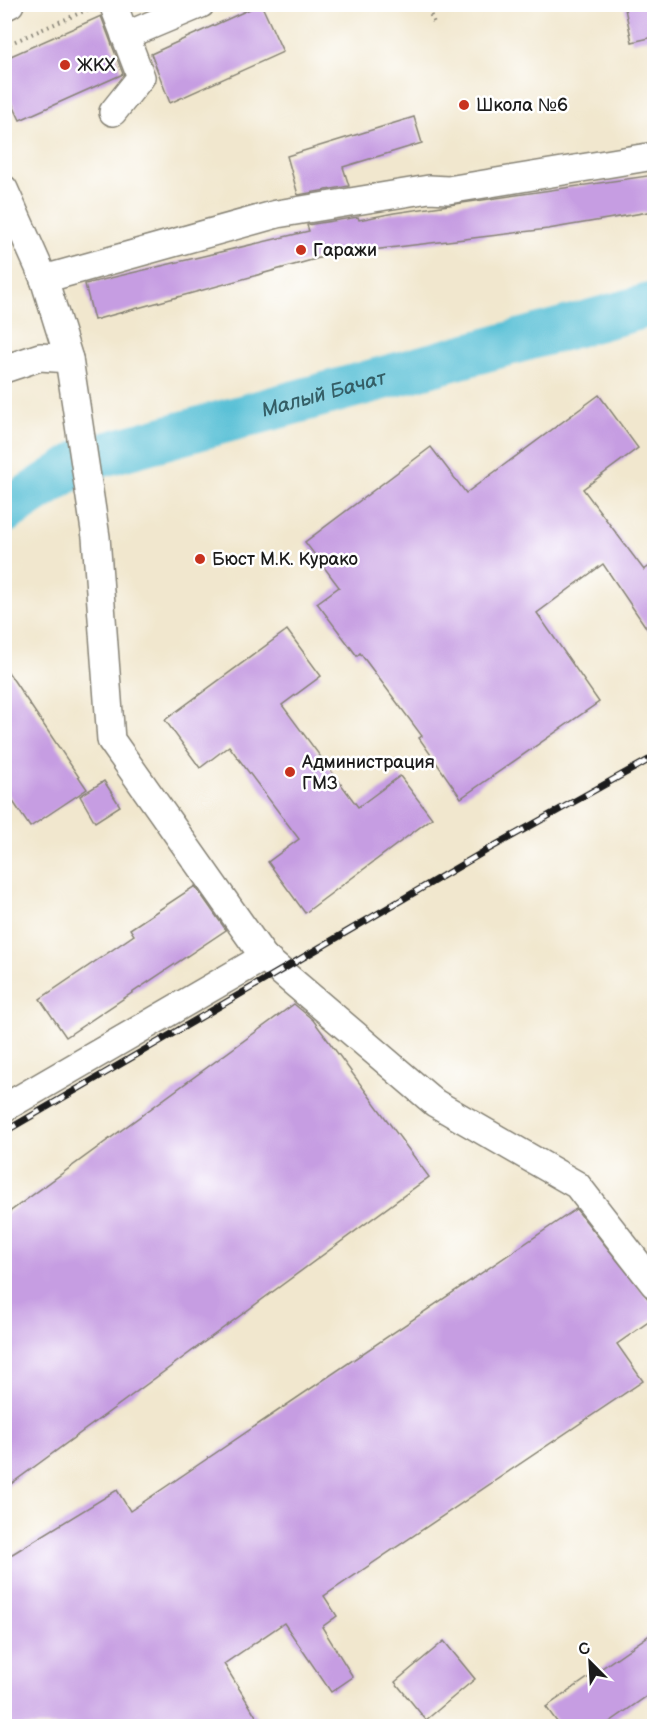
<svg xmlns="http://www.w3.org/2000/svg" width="659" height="1731" font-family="'Balsamiq Sans',sans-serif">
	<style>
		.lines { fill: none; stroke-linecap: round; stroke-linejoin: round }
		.river { stroke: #59c0d6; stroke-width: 44 }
		.building { fill: #c69de2 }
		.minor-casing { stroke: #868275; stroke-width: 30 }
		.path { stroke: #868275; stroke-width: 4; stroke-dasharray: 1.5 4.5; stroke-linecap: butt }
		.minor { stroke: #fff; stroke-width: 27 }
		.rail-casing { stroke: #1c1c1c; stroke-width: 7 }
		.rail { stroke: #fff; stroke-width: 4.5; stroke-dasharray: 14; stroke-linecap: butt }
		.poi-dot { fill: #c8321e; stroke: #fff; stroke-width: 2 }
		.labels { text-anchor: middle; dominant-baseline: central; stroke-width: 5; stroke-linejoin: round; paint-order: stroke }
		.poi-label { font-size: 18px; fill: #1c1c1c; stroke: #fff; text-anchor: start }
		.water-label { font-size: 20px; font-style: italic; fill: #345e66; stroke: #fff }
	</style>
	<rect width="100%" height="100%" fill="#fff"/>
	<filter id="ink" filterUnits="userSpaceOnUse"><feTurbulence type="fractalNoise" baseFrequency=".0167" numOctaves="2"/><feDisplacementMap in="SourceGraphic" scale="12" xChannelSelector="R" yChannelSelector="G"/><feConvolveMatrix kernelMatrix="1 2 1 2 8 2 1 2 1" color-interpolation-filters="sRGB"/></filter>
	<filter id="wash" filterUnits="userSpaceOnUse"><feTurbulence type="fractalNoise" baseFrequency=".008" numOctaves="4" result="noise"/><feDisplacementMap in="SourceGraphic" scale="24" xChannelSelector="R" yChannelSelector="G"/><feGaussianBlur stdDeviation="1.35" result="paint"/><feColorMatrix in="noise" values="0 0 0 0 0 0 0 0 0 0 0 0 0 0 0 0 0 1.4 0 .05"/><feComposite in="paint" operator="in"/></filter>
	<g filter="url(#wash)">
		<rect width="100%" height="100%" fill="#f1e7ce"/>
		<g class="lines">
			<path class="river" id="s1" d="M4 512 84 460 654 304"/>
		</g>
		<g id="blocks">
			<g class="building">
				<path d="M261 4 283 52 170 103 151 54Z"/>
				<path d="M624 4H654V37L632 42Z"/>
				<path d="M101 16 123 74 20 120 4 86V59Z"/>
				<path d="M414 117 422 143 343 167 349 186 298 195 287 156Z"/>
				<path d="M654 175V211L548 229 330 255 94 320 85 284 309 231 307 225 358 217 359 220 394 213Z"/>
				<path d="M599 395 638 448 583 489 644 570 654 563V639L603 564 537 613 599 702 461 798 419 738 422 736 360 653 357 656 317 603 339 587 305 542 431 447 466 493Z"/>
				<path d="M287 630 321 676 282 705 358 807 400 776 432 818 305 913 268 862 299 839 229 746 200 768 165 720Z"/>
				<path d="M4 666 87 789 30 827 4 788Z"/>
				<path d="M104 781 120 806 95 822 80 796Z"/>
				<path d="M195 886 226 930 66 1037 40 999 134 935 130 929Z"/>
				<path d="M294 1004 313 1020 429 1177 4 1489V1216Z"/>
				<path d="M576 1209 654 1306V1318L617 1344 643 1381 324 1596 337 1616 322 1627 353 1677 331 1692 284 1623 224 1664 262 1726H4V1559L117 1490 130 1511Z"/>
				<path d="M654 1632V1691L604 1726H560L546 1707Z"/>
				<path d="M444 1641 475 1679 426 1720 395 1682Z"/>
			</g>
		</g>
	</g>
	<g filter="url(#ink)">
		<use href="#blocks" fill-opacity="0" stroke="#868275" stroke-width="1.5"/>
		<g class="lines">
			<defs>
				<g id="minor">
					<path d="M113 4 141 77 113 112"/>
					<path d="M4 7 10 4"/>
					<path d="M125 36 201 4"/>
					<path d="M4 189 44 279 69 359 40 357 4 369"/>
					<path d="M44 279 277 214 429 189 448 190 654 156"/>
					<path d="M264 957 435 1103 577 1185 654 1284"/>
					<path d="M4 1108 264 957 111 740 96 537 69 359"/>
				</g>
			</defs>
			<use href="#minor" class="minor-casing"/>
			<g class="path">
				<path d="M426 4 434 23"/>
				<path d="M4 46 89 9"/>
			</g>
			<use href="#minor" class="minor"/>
			<defs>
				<path id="rail" d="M4 1132 487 850 654 757"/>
			</defs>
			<use href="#rail" class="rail-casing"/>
			<use href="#rail" class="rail"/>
		</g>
	</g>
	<g class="poi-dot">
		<circle cx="65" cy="65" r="6"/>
		<circle cx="464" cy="105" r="6"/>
		<circle cx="301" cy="250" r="6"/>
		<circle cx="200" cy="559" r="6"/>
		<circle cx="290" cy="772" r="6"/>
	</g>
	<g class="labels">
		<g class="poi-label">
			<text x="77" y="65">ЖКХ</text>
			<text x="476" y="105">Школа №6</text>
			<text x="313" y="250">Гаражи</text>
			<text x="212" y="559">Бюст М.К. Курако</text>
			<text x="302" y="762">Администрация<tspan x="302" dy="21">ГМЗ</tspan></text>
		</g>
		<g class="water-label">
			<text stroke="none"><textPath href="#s1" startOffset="344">Малый Бачат</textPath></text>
		</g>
	</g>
	<rect width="659" height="1731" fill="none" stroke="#fff" stroke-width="24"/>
	<g transform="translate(590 1662) rotate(336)" stroke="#ffffff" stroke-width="4.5" paint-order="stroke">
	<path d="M0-4.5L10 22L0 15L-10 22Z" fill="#1c1c1c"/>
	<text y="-9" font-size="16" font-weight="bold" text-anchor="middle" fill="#1c1c1c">С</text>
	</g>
</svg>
